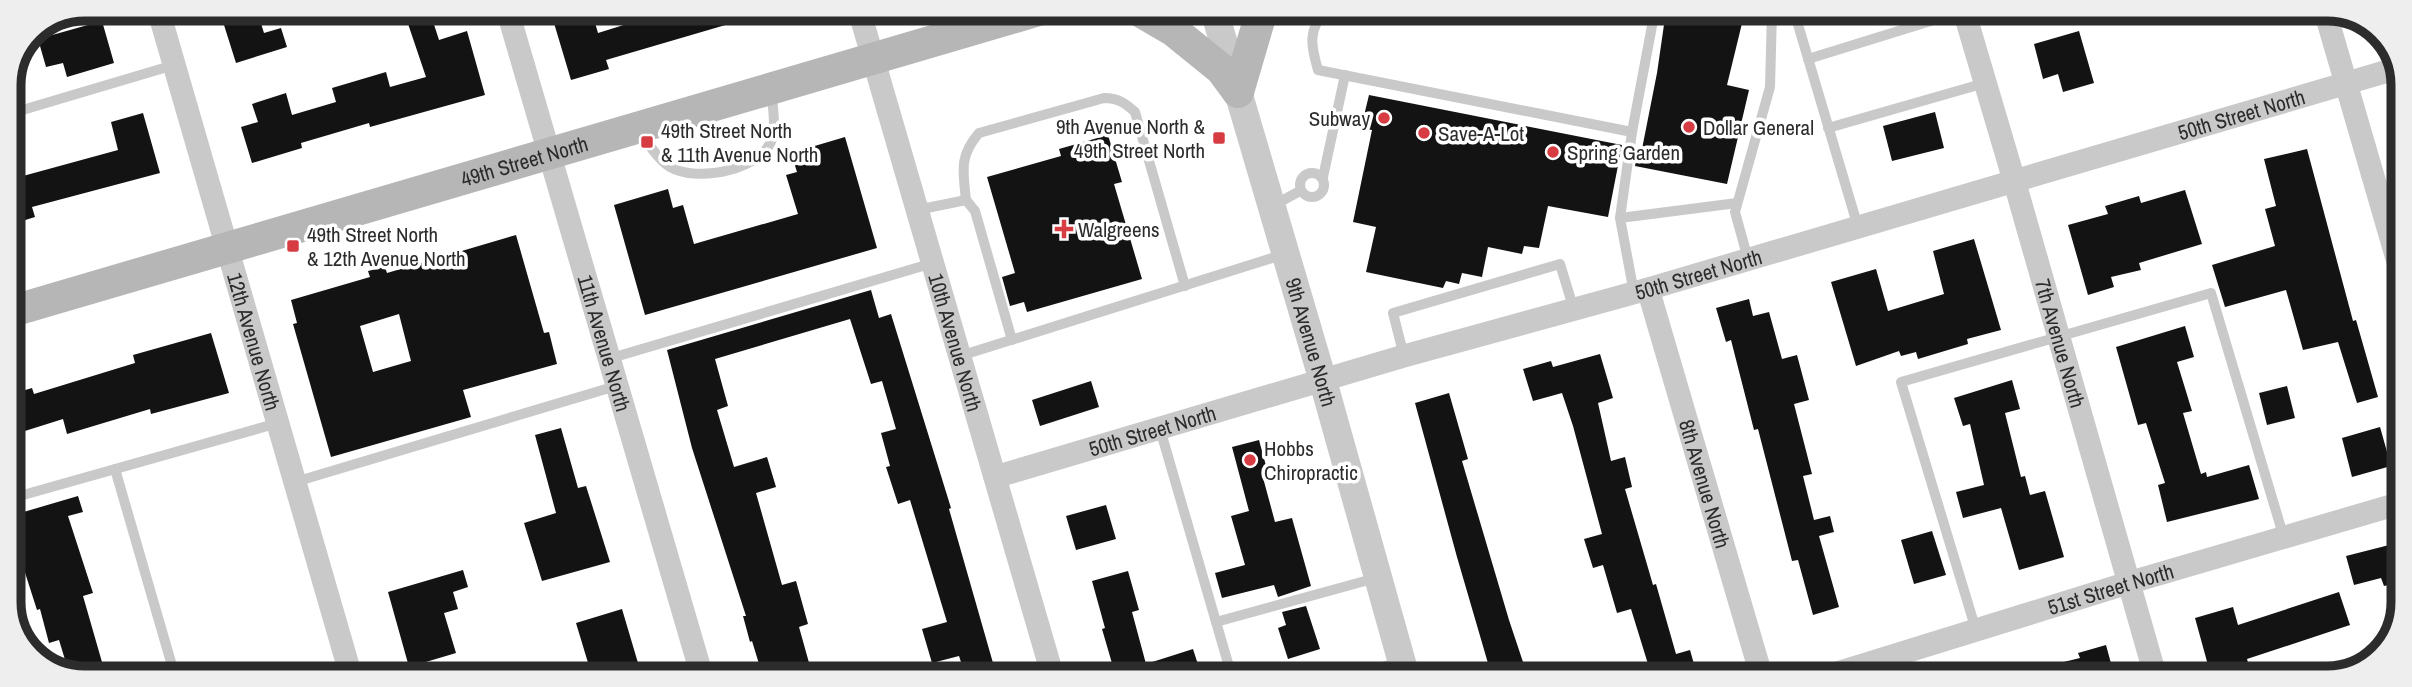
<svg xmlns="http://www.w3.org/2000/svg" width="2412" height="687" font-family="'Archivo Narrow',sans-serif">
	<style>
		.building { fill: #131313; fill-rule: evenodd }
		.lines { fill: none; stroke-linecap: round; stroke-linejoin: round }
		.service { stroke: #c9c9c9; stroke-width: 10 }
		.minor { stroke: #c9c9c9; stroke-width: 23 }
		.tertiary { stroke: #c9c9c9; stroke-width: 28 }
		.secondary { stroke: #b6b6b6; stroke-width: 32 }
		.poi-dot { fill: #d63c42; stroke: #fff; stroke-width: 2.5 }
		.labels { text-anchor: middle; dominant-baseline: central; stroke-width: 7; stroke-linejoin: round; paint-order: stroke }
		.street-label { font-size: 21px; fill: #2c2c2c; stroke: #fff }
		.poi-label { font-size: 21px; fill: #2c2c2c; stroke: #fff; text-anchor: start }
		.rim { fill: none; stroke: #2c2c2c; stroke-width: 9 }
	</style>
	<rect width="100%" height="100%" fill="#fff"/>
	<g class="building">
		<path d="M403 9H429L439 40 467 31 485 95 370 127 369 123 301 143 302 148 252 163 241 127 258 122 252 104 286 93 292 115 336 102 332 88 386 72 390 87 426 77Z"/>
		<path d="M562 9H591L598 33 643 19 640 9 762 10 763 14 606 60 609 69 571 80 551 13Z"/>
		<path d="M1666 11H1745L1727 85 1749 90 1727 184 1635 166 1638 149H1642L1657 73Z"/>
		<path d="M258 14 264 33 281 28 287 47 236 63 224 25Z"/>
		<path d="M102 21 114 63 67 77 63 63 46 67 38 39Z"/>
		<path d="M2079 31 2094 83 2063 92 2058 74 2043 79 2034 44Z"/>
		<path d="M1369 95 1622 145 1608 217 1548 206 1539 248 1524 246 1522 254 1488 247 1482 277 1462 273 1459 284 1446 281 1443 288 1366 272 1376 227 1353 222 1372 130 1361 128Z"/>
		<path d="M1935 112 1944 148 1892 161 1883 126Z"/>
		<path d="M143 113 160 173 32 207 35 217 9 225V145L14 144 23 176 118 150 111 122Z"/>
		<path d="M1108 135 1122 182 1114 184 1142 279 1027 312 1024 302 1010 306 1002 277 1015 273 987 177 1061 156 1059 149Z"/>
		<path d="M845 137 877 248 645 315 614 205 668 189 673 208 683 205 694 244 798 214 786 175 797 172 791 153Z"/>
		<path d="M2307 149 2353 321 2356 320 2378 397 2357 403 2338 342 2303 350 2286 290 2225 307 2212 265 2275 246 2265 209 2276 206 2264 159Z"/>
		<path d="M2185 190 2202 244 2139 263 2141 270 2111 277 2114 287 2088 295 2068 225 2108 214 2105 206 2139 196 2141 203Z"/>
		<path d="M516 235 544 333 549 332 557 364 463 390 471 417 331 457 293 324 297 323 291 300 370 277 368 271 385 267 387 273ZM399 314 411 361 373 372 360 326Z"/>
		<path d="M1974 239 2001 330 1967 339 1968 344 1918 359 1916 352 1901 356 1899 351 1856 366 1831 282 1876 269 1888 311 1944 294 1933 251Z"/>
		<path d="M871 290 879 318 891 314 951 508 949 509 997 677H966L959 656 932 663 922 629 947 622 910 500 898 504 886 467 890 466 881 433 896 429 882 381 871 384 850 319 715 359 728 406 717 410 734 467 767 457 776 487 756 493 782 585 796 581 808 624 799 627 813 677H763L752 641 750 642 743 616H746L692 448 667 350Z"/>
		<path d="M1749 299 1753 316 1769 312 1782 359 1797 355 1809 400 1794 404 1812 474 1803 476 1814 520 1830 516 1834 532 1819 536 1839 607 1813 615 1798 560 1792 561 1758 429 1754 430 1731 340 1726 342 1716 308Z"/>
		<path d="M2185 326 2194 357 2177 362 2192 411 2183 413 2201 474 2206 472 2207 477 2249 465 2259 499 2167 522 2158 485 2165 483 2146 423 2138 425 2116 347Z"/>
		<path d="M211 333 229 393 151 414 150 409 67 434 63 419 9 436V395L32 388 34 394 135 363 133 355Z"/>
		<path d="M1600 354 1613 398 1598 403 1611 461 1625 457 1632 487 1625 489 1653 585 1656 584 1676 654 1690 650 1698 678 1652 677 1631 609 1617 613 1603 565 1593 568 1584 539 1602 534 1573 426 1562 393 1533 401 1523 369 1551 361 1553 367Z"/>
		<path d="M2012 380 2020 409 2005 413 2021 477 2025 476 2030 495 2045 491 2064 557 2019 570 2001 508 1963 518 1956 492 1984 485 1970 424 1963 426 1954 398Z"/>
		<path d="M1091 381 1099 407 1040 426 1032 400Z"/>
		<path d="M2287 386 2295 418 2267 425 2259 393Z"/>
		<path d="M1449 393 1468 459 1462 461 1509 620 1528 677H1492L1457 557 1415 403Z"/>
		<path d="M2380 427 2391 466 2352 477 2342 438Z"/>
		<path d="M561 428 578 488 586 486 610 562 542 581 524 523 556 513 535 435Z"/>
		<path d="M1259 440 1268 473 1262 474 1275 522 1292 518 1311 586 1278 597 1274 585 1222 598 1215 573 1245 565 1231 516 1249 511 1232 447Z"/>
		<path d="M78 496 83 512 68 516 93 593 83 596 106 676H70L59 640 49 643 40 609 37 610 20 557 10 516Z"/>
		<path d="M1106 505 1116 539 1076 550 1066 516Z"/>
		<path d="M1932 531 1946 575 1914 584 1901 540Z"/>
		<path d="M2401 542V582L2384 586 2381 578 2354 585 2346 556Z"/>
		<path d="M463 570 468 587 453 592 458 609 444 613 456 653 409 667 388 592Z"/>
		<path d="M1128 571 1139 610 1132 612 1146 664 1193 649 1202 677H1116L1102 629 1105 628 1092 581Z"/>
		<path d="M2339 592 2350 625 2247 659 2249 666 2211 676 2195 618 2233 607 2238 625Z"/>
		<path d="M1306 606 1320 649 1288 659 1278 628 1286 625 1282 612Z"/>
		<path d="M622 609 638 663 592 676 576 623Z"/>
		<path d="M2106 645 2115 678H2028L2027 671 2080 658 2078 653Z"/>
	</g>
	<g class="lines">
		<g class="service">
			<path d="M1327 10C1307 29 1311 46 1318 70L1632 132 1620 218"/>
			<path d="M1794 11 1858 227"/>
			<path d="M1808 59 1963 11"/>
			<path d="M9 114 174 65"/>
			<path d="M1828 128 1985 83"/>
			<path d="M638 130C648 142 657 159 670 167 697 183 765 170 773 136 776 123 772 105 772 92"/>
			<path d="M1632 132 1655 10"/>
			<circle cx="1312" cy="185" r="12"/>
			<path d="M1323 177 1345 75"/>
			<path d="M966 200C963 171 959 156 979 133L1104 98C1118 98 1125 103 1135 112L1185 286"/>
			<path d="M1274 205 1300 191"/>
			<path d="M917 210 966 200 975 211 1012 340"/>
			<path d="M1748 259 1735 212 1770 87 1772 11"/>
			<path d="M1634 293 1620 218 1737 203"/>
			<path d="M960 356 1285 254"/>
			<path d="M1404 356 1393 313 1560 264 1574 310"/>
			<path d="M608 359 933 263"/>
			<path d="M1160 429 1232 677"/>
			<path d="M115 469 175 676"/>
			<path d="M295 482 616 386"/>
			<path d="M9 499 278 423"/>
			<path d="M1216 622 1376 578"/>
			<path d="M1976 630 1901 382 2211 293 2284 538"/>
			<path d="M1349 677 1399 662"/>
		</g>
		<g class="minor">
			<path id="s1" d="M158 9 351 676"/>
			<path id="s2" d="M507 9 702 676"/>
			<path id="s3" d="M859 10 1053 677"/>
			<path id="s4" d="M1964 11 2014 180 2156 678"/>
			<path d="M2325 11 2402 276"/>
			<path id="s5" d="M1648 289 1762 678"/>
			<path id="s6" d="M995 477 1404 356 1648 289 2398 68"/>
			<path id="s7" d="M1821 678 2128 583 2401 503"/>
		</g>
		<path class="tertiary" id="s8" d="M1214 10 1323 381 1406 677"/>
		<g class="secondary">
			<path d="M1138 10 1174 31 1221 69 1238 92"/>
			<path d="M1238 92 1262 10"/>
			<path id="s9" d="M9 312 1039 10"/>
		</g>
	</g>
	<g class="poi-dot">
		<circle cx="1384" cy="118" r="7"/>
		<circle cx="1689" cy="127" r="7"/>
		<circle cx="1424" cy="133" r="7"/>
		<rect x="1212" y="131" width="14" height="14" rx="3.5"/>
		<rect x="640" y="135" width="14" height="14" rx="3.5"/>
		<circle cx="1553" cy="152" r="7"/>
		<path d="M1060.5 218.5h7v7h7v7h-7v7h-7v-7h-7v-7h7z"/>
		<rect x="286" y="239" width="14" height="14" rx="3.5"/>
		<circle cx="1250" cy="460" r="7"/>
	</g>
	<g class="labels">
		<g class="street-label">
			<text stroke="none"><textPath href="#s6" startOffset="1298">50th Street North</textPath></text>
			<text stroke="none"><textPath href="#s9" startOffset="537">49th Street North</textPath></text>
			<text stroke="none"><textPath href="#s6" startOffset="732">50th Street North</textPath></text>
			<text stroke="none"><textPath href="#s1" startOffset="346">12th Avenue North</textPath></text>
			<text stroke="none"><textPath href="#s2" startOffset="348">11th Avenue North</textPath></text>
			<text stroke="none"><textPath href="#s3" startOffset="346">10th Avenue North</textPath></text>
			<text stroke="none"><textPath href="#s8" startOffset="346">9th Avenue North</textPath></text>
			<text stroke="none"><textPath href="#s4" startOffset="346">7th Avenue North</textPath></text>
			<text stroke="none"><textPath href="#s6" startOffset="164">50th Street North</textPath></text>
			<text stroke="none"><textPath href="#s5" startOffset="203">8th Avenue North</textPath></text>
			<text stroke="none"><textPath href="#s7" startOffset="303">51st Street North</textPath></text>
		</g>
		<g class="poi-label">
			<text x="1370" y="118" text-anchor="end">Subway</text>
			<text x="1205" y="126" text-anchor="end">9th Avenue North &amp;<tspan x="1205" dy="24">49th Street North</tspan></text>
			<text x="1703" y="127">Dollar General</text>
			<text x="661" y="130">49th Street North<tspan x="661" dy="24">&amp; 11th Avenue North</tspan></text>
			<text x="1438" y="133">Save-A-Lot</text>
			<text x="1567" y="152">Spring Garden</text>
			<text x="1078" y="229">Walgreens</text>
			<text x="307" y="234">49th Street North<tspan x="307" dy="24">&amp; 12th Avenue North</tspan></text>
			<text x="1264" y="448">Hobbs<tspan x="1264" dy="24">Chiropractic</tspan></text>
		</g>
	</g>
	<path d="M0 0H2412V687H0ZM85 21H2327A64 64 0 0 1 2391 85V602A64 64 0 0 1 2327 666H85A64 64 0 0 1 21 602V85A64 64 0 0 1 85 21Z" fill="#eee" fill-rule="evenodd"/>
	<path class="rim" d="M85 21H2327A64 64 0 0 1 2391 85V602A64 64 0 0 1 2327 666H85A64 64 0 0 1 21 602V85A64 64 0 0 1 85 21Z"/>
</svg>
